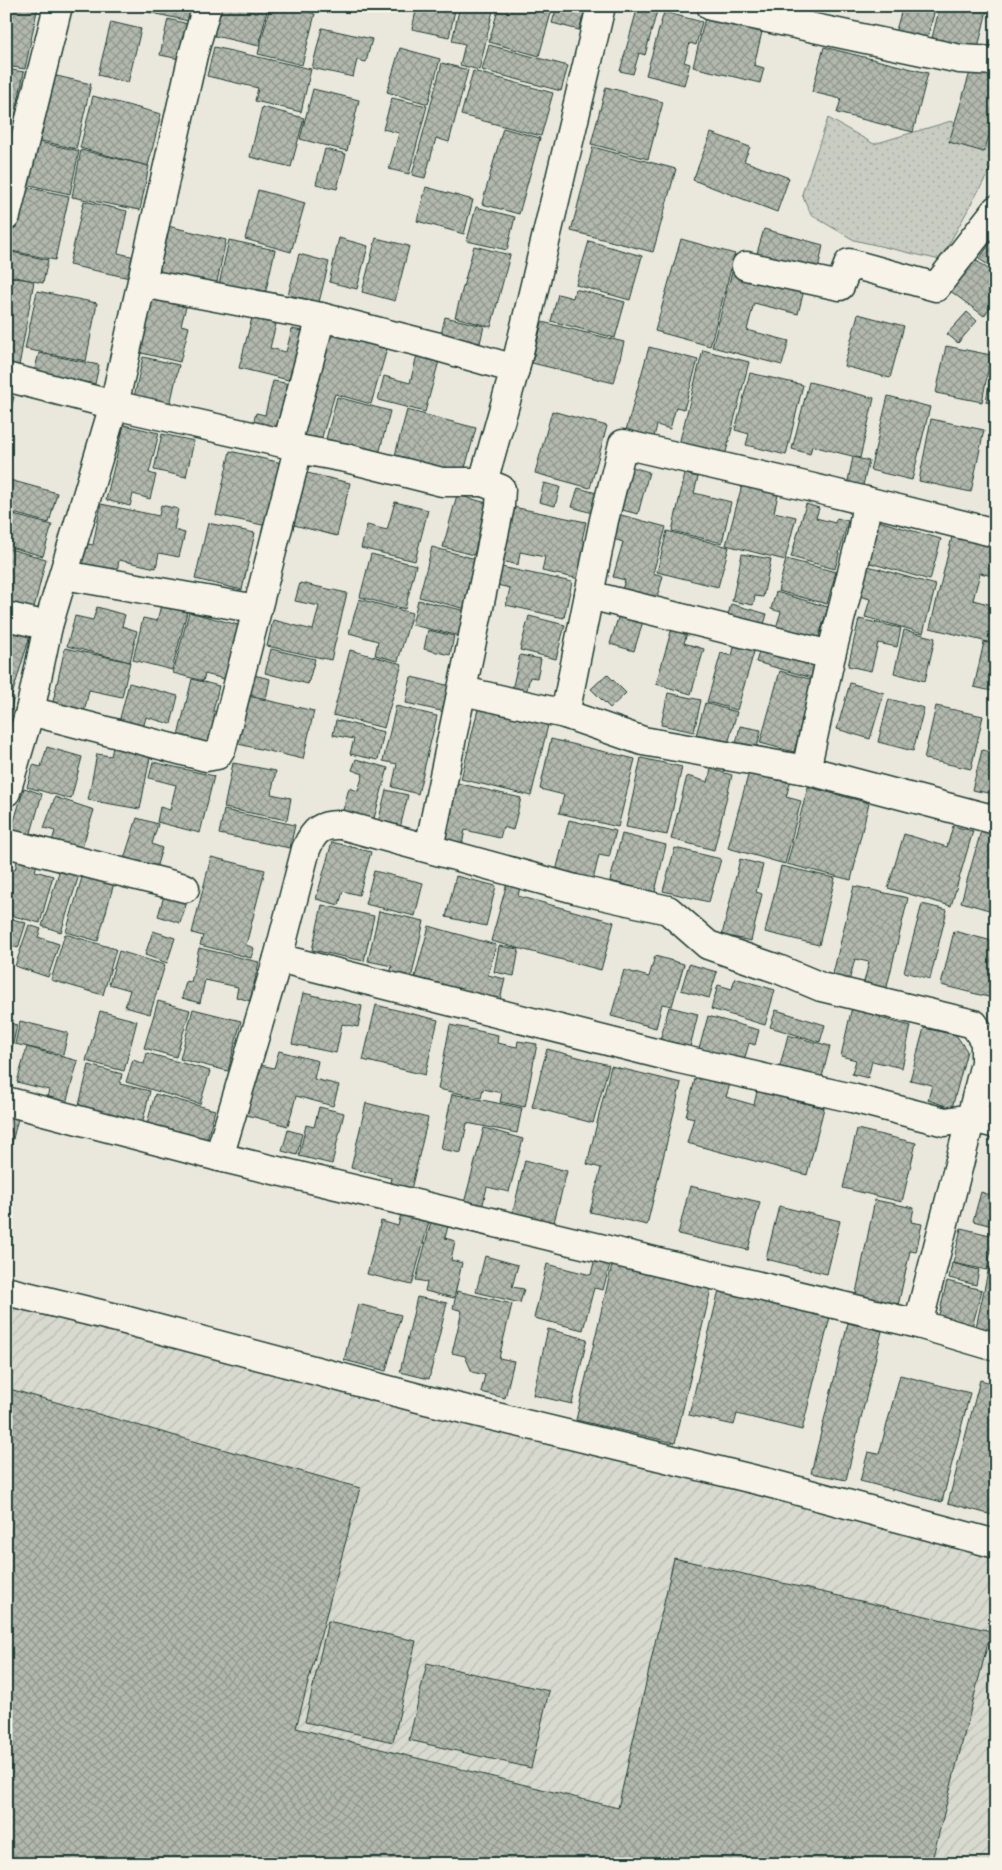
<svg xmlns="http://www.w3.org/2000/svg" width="1002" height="1870" font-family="'Comic Neue',sans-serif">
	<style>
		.industrial { fill: url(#industrial-furrows) }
		.grass { fill: url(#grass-dots); stroke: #74847a }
		.building { fill: url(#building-cross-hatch); stroke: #1f3d34 }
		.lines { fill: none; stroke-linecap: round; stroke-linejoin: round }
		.minor-casing { stroke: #1f3d34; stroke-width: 31 }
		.minor { stroke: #f7f3e8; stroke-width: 28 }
	</style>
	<defs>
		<pattern id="industrial-furrows" width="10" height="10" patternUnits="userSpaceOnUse" patternTransform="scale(1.25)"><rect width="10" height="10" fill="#d9dacf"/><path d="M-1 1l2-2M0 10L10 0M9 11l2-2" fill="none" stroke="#babcb2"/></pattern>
		<pattern id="grass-dots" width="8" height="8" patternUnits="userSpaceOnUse" patternTransform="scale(1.25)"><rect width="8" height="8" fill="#c8ccc1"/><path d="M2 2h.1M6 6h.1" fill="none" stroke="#abb0a6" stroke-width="1.8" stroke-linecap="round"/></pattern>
		<pattern id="building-cross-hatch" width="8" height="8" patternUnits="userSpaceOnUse" patternTransform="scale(1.25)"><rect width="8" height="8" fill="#b2b8ae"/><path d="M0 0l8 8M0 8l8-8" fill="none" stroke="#90978e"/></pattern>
	</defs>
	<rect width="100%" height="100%" fill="#eae8dd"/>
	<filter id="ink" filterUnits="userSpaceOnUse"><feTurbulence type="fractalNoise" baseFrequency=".02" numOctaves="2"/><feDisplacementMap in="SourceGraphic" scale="10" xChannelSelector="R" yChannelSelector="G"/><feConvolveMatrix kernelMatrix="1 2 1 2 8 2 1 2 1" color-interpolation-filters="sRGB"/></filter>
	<g filter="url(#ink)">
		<path class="industrial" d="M6 1290 996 1553V1864H6Z"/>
		<path class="grass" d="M828 118 874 144 951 121 996 142V152L990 170 940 260 854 240 811 215 802 194Z"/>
		<g class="building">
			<path d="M6 6H38L25 69 6 66Z"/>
			<path d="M121 6H196L193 22Z"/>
			<path d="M212 6H268L259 46 206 34Z"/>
			<path d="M270 6H284L315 14 302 65 258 54Z"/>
			<path d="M300 6H326L324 12Z"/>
			<path d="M417 6H456L449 37 412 29Z"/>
			<path d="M460 6H494L479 70 460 65 465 44 452 41Z"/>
			<path d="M499 6H553L539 56 489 42Z"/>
			<path d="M557 6H586L579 30 552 23Z"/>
			<path d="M638 6 657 11 645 55 639 53 633 74 620 71Z"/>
			<path d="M764 6H794L792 15Z"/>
			<path d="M903 6H936L925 46 894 37Z"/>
			<path d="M940 6H988L978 48 932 38Z"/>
			<path d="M664 12 702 22 696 45 690 43 684 62 690 64 684 85 646 75Z"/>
			<path d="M705 18 762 32 754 65 764 68 760 83 693 67Z"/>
			<path d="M168 19 188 24 180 59 160 55Z"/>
			<path d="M111 22 141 29 128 83 98 75Z"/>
			<path d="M322 28 372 39 366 62 357 60 353 77 312 68Z"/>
			<path d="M489 45 568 66 561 91 482 70Z"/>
			<path d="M214 47 311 69 301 112 255 101 258 88 207 76Z"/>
			<path d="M824 47 928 73 913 132 837 113 841 99 812 92Z"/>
			<path d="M400 48 440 59 428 104 387 92Z"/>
			<path d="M442 63 468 70 449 142 436 138 425 178 412 175Z"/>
			<path d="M6 69 24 72 13 127 6 126Z"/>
			<path d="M971 69 996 76 994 90 996 91V114L984 152 949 142Z"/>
			<path d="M473 71 553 93 541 136 461 115Z"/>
			<path d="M44 73 91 84 76 149 29 138Z"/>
			<path d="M606 87 663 102 648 159 591 144Z"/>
			<path d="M313 89 359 100 347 151 300 139Z"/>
			<path d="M93 96 161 114 148 166 80 148Z"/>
			<path d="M392 98 427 106 409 174 389 169 399 133 383 129Z"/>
			<path d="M262 107 304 118 291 167 250 157Z"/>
			<path d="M503 128 540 138 519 214 482 204Z"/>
			<path d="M6 129 13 130 8 155H6Z"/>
			<path d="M711 133 750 147 744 161 789 178 777 212 693 180Z"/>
			<path d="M30 140 79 151 70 194 20 183Z"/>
			<path d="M593 147 676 169 653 252 571 231Z"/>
			<path d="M325 149 346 154 337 189 316 184Z"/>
			<path d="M81 150 149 166 140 210 72 197Z"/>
			<path d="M21 186 69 196 55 260 7 250Z"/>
			<path d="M426 187 473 200 464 234 417 221Z"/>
			<path d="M258 190 305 203 291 252 245 239Z"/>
			<path d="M84 201 127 211 118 253 135 257 130 278 69 265Z"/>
			<path d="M476 207 515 217 507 250 467 241Z"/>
			<path d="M168 226 226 240 215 291 160 277 161 271 153 262Z"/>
			<path d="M764 229 823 245 817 275 755 260Z"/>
			<path d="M996 235V270L979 259Z"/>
			<path d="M339 238 368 246 357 289 329 282Z"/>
			<path d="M376 238 409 246 395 301 362 292Z"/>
			<path d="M681 239 735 254 710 346 655 331Z"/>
			<path d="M229 240 275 250 264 299 218 289Z"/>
			<path d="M589 241 642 256 630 300 576 285Z"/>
			<path d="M474 246 510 255 491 327 455 317Z"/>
			<path d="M12 252 48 260 43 283 6 275Z"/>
			<path d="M299 254 329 262 319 302 288 295Z"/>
			<path d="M973 258 996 275V299L984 316 949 290Z"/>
			<path d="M732 272 804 290 798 314 754 303 747 330 789 341 782 365 712 347Z"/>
			<path d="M6 276 34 281 19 366 6 364Z"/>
			<path d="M575 289 625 302 615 338 551 321 558 294 573 298Z"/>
			<path d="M37 291 97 303 86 361 25 349Z"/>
			<path d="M150 298 186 307 181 325 189 327 180 362 137 352Z"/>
			<path d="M967 312 977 321 958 343 947 334Z"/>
			<path d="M858 314 904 326 890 378 844 366Z"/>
			<path d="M445 317 484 326 480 343 467 340 464 352 441 335Z"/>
			<path d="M252 318 276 324 270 348 286 352 292 329 313 333 301 383 239 368Z"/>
			<path d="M542 322 624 342 614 383 532 363Z"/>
			<path d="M323 331 387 349 371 404 335 394 321 440 294 432Z"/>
			<path d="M946 346 991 355 982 402 936 393Z"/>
			<path d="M649 347 698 360 684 409 676 407 670 429 657 425 653 441 625 434Z"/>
			<path d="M703 350 749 362 724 460 678 448Z"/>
			<path d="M39 353 99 365 95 384 34 372Z"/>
			<path d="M417 355 439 361 425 412 378 400 384 376 410 383Z"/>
			<path d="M143 357 179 365 170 405 134 397Z"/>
			<path d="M993 357H996V404L986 402Z"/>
			<path d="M750 373 803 385 786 455 746 445 749 434 735 430Z"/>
			<path d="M273 381 291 384 279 434 252 428 256 413 265 415Z"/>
			<path d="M809 382 874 398 860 458 812 446 810 454 792 449Z"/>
			<path d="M6 395 14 397 6 426Z"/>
			<path d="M888 396 930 407 912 480 870 470Z"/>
			<path d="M337 397 390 411 378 458 325 443Z"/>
			<path d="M407 410 476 428 465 468 452 473 395 455Z"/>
			<path d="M552 411 607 426 590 488 535 473Z"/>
			<path d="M931 419 984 430 971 492 919 481Z"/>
			<path d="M124 425 159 433 149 473 156 475 150 499 133 494 130 506 106 500Z"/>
			<path d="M162 434 194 441 186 477 154 470Z"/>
			<path d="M230 451 282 463 267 526 216 515Z"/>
			<path d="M853 457 869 461 861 493 846 490Z"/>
			<path d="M622 464 649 472 638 514 610 507Z"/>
			<path d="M303 472 350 483 337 536 290 524Z"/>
			<path d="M685 474 698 477 694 493 731 502 722 543 672 531Z"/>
			<path d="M6 479 57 493 49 523 6 511Z"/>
			<path d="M544 483 560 487 555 506 539 502Z"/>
			<path d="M742 485 778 495 774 512 796 517 785 560 726 545Z"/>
			<path d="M578 488 608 496 602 516 572 507Z"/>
			<path d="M457 495 487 503 474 555 443 547Z"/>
			<path d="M996 499V513L992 512Z"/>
			<path d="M395 502 428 510 415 561 361 548 367 525 387 530Z"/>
			<path d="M101 504 159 516 161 505 178 509 174 530 185 533 179 557 159 553 156 568 119 560 116 578 77 570 82 543 93 545Z"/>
			<path d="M806 504 819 508 816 518 835 523 837 518 848 521 835 569 791 557Z"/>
			<path d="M513 507 586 522 582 540 588 542 580 579 542 571 545 557 520 552 518 565 502 561Z"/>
			<path d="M610 512 666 527 653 573 663 576 655 605 620 596 625 580 613 577 623 542 604 536Z"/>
			<path d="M6 513 52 525 43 556 6 546Z"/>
			<path d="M875 520 941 539 930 580 863 561Z"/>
			<path d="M208 523 255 533 242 590 195 579Z"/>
			<path d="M667 531 729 547 718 587 657 572Z"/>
			<path d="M952 537 996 547V577L980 573 973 600 996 606V644L930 628Z"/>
			<path d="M432 547 483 561 470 610 419 597Z"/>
			<path d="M6 548 46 559 32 616 6 610Z"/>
			<path d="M371 554 416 565 405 609 360 597Z"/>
			<path d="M742 554 771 559 763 597 755 596 753 605 732 601Z"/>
			<path d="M786 559 836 572 827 604 778 591Z"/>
			<path d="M861 564 936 585 923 633 865 617 870 599 853 594Z"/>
			<path d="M492 565 572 582 564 618 506 605 510 588 488 583Z"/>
			<path d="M300 583 347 593 331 660 267 646 273 620 313 630 319 606 295 601Z"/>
			<path d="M776 592 828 607 816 646 774 634 781 612 771 609Z"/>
			<path d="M359 599 412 613 398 661 375 655 378 641 349 633Z"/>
			<path d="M418 600 471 612 464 637 412 625Z"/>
			<path d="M731 604 767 614 762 631 726 622Z"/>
			<path d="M161 605 187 612 172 670 133 660 143 618 157 621Z"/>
			<path d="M97 607 125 615 122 626 137 631 130 662 67 646 75 616 93 620Z"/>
			<path d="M620 611 644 618 634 651 610 644Z"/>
			<path d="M189 612 242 626 228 680 205 674 203 681 173 673Z"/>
			<path d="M529 616 565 625 556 659 520 650Z"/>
			<path d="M859 619 901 628 897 647 878 643 871 671 848 666Z"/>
			<path d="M672 628 687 633 684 643 704 649 691 694 656 684Z"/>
			<path d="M6 629 30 636 12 695 6 693Z"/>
			<path d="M428 630 454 636 450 655 424 649Z"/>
			<path d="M904 630 935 638 925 681 894 673Z"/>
			<path d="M736 639 756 645 737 710 707 702 721 653 732 656Z"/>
			<path d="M762 642 822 659 816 679 756 662Z"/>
			<path d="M984 642 996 645V692L974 687Z"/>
			<path d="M65 648 130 662 122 697 89 690 84 713 52 706Z"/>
			<path d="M271 649 315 659 308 684 265 673Z"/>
			<path d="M350 650 402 664 384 728 333 715Z"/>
			<path d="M520 655 541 659 537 678 530 677 526 693 512 690Z"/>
			<path d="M780 671 813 680 794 752 760 743Z"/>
			<path d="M250 674 270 679 266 699 245 694Z"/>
			<path d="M607 674 626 693 610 708 591 689Z"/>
			<path d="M411 677 451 686 445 712 406 703Z"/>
			<path d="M192 679 219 686 213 711 218 712 209 747 177 740Z"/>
			<path d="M129 683 178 696 171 724 146 717 141 736 117 730Z"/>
			<path d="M850 683 884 693 870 739 837 729Z"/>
			<path d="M668 693 701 700 694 732 661 725Z"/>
			<path d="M6 695 14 697 6 724Z"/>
			<path d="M244 695 314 711 303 759 234 743Z"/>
			<path d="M889 699 924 708 913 751 878 742Z"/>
			<path d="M705 703 737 712 728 744 696 735Z"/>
			<path d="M479 705 549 721 531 796 461 779Z"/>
			<path d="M396 706 437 716 418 794 392 787 397 764 383 761Z"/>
			<path d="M936 706 983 716 971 769 924 759Z"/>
			<path d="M336 720 384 732 378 760 350 754 354 739 333 735Z"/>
			<path d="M740 726 761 730 757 748 736 744Z"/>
			<path d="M115 739 152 747 140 809 88 800 97 754 111 756Z"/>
			<path d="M551 739 635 759 618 827 559 813 564 795 540 789Z"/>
			<path d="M47 747 82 757 71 799 27 787 33 765 41 767Z"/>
			<path d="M982 750 996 753V808L991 807 994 794 972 790Z"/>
			<path d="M641 758 682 767 667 835 626 827Z"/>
			<path d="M356 759 388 768 373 822 342 814 349 788 358 791 363 774 352 770Z"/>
			<path d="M153 762 214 776 200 833 157 822 160 807 170 810 176 785 149 778Z"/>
			<path d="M233 763 276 771 271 794 291 798 287 820 224 808Z"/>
			<path d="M711 769 732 775 714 850 671 839 687 776 708 782Z"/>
			<path d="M749 772 790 783 786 797 801 801 785 864 728 848Z"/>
			<path d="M457 783 521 798 513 830 503 827 500 838 465 830 462 845 443 841Z"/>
			<path d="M808 787 869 803 855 859 856 860 851 880 787 864Z"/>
			<path d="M24 788 42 794 31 833 45 837 41 851 8 841Z"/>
			<path d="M386 790 408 795 400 828 378 823Z"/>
			<path d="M55 797 94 810 80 854 51 845 55 831 44 828Z"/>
			<path d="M224 810 295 825 290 848 219 834Z"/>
			<path d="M137 818 158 824 152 844 162 848 154 875 122 865Z"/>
			<path d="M569 820 616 831 609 857 599 855 592 884 555 875Z"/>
			<path d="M953 826 973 831 951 906 888 888 904 834 947 847Z"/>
			<path d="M981 831 996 835V912L961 902Z"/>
			<path d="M622 834 666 845 655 892 610 881Z"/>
			<path d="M332 842 371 852 359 895 343 891 339 905 316 899Z"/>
			<path d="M675 848 721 859 709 902 663 891Z"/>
			<path d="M19 853 39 857 35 871 53 876 40 923 6 914V869L15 870Z"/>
			<path d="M211 857 265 870 246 945 254 948 251 958 200 945 203 936 192 933Z"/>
			<path d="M740 859 763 865 756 892 762 894 751 941 722 935Z"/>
			<path d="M781 866 835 878 819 945 765 932Z"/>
			<path d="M60 869 79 875 61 932 42 926Z"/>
			<path d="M374 871 423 883 415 916 365 904Z"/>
			<path d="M83 874 114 883 98 941 66 932Z"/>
			<path d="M456 876 496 886 486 926 446 917Z"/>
			<path d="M507 883 520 887 518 896 614 922 601 970 491 941Z"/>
			<path d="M854 886 908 898 886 991 863 986 869 962 855 959 849 981 832 978Z"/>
			<path d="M166 889 189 896 180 923 158 916Z"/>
			<path d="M922 904 947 910 930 979 904 972Z"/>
			<path d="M322 905 374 916 364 961 312 950Z"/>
			<path d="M379 911 424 921 411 979 390 974 392 966 368 961Z"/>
			<path d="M6 917 26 923 18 948 6 944Z"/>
			<path d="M29 925 41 929 38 937 59 944 48 977 15 966Z"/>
			<path d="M429 926 496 945 488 975 505 979 500 1000 415 977Z"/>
			<path d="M153 931 175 938 167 963 145 955Z"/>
			<path d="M954 931 996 942V999L941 985Z"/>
			<path d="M65 934 116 949 103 995 51 980Z"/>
			<path d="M499 946 519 949 514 976 494 972Z"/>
			<path d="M199 948 259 962 250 1001 236 997 238 987 205 980 200 1003 182 998 186 981 191 982Z"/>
			<path d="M119 951 165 965 150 1014 125 1007 130 990 109 984Z"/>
			<path d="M655 956 684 964 672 1006 662 1004 656 1028 611 1016 624 970 649 977Z"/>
			<path d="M689 964 717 972 709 998 681 990Z"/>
			<path d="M735 978 775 990 765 1025 711 1009 718 985 732 989Z"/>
			<path d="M303 993 362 1006 358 1027 342 1024 336 1053 292 1044Z"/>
			<path d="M158 1001 190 1010 176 1057 144 1048Z"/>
			<path d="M376 1005 438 1020 425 1075 363 1060Z"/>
			<path d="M669 1007 698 1014 689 1051 659 1044Z"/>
			<path d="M852 1007 881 1014 880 1018 911 1026 902 1068 872 1061 868 1078 852 1074 856 1060 841 1056Z"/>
			<path d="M193 1009 241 1021 228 1071 180 1059Z"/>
			<path d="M776 1010 825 1025 820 1042 770 1027Z"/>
			<path d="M100 1011 137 1021 124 1071 86 1061Z"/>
			<path d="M708 1016 759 1030 755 1045 749 1043 744 1061 699 1049Z"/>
			<path d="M20 1021 68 1033 63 1055 15 1044Z"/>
			<path d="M6 1022 17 1025 6 1076Z"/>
			<path d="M450 1025 498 1035 497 1043 517 1047 518 1041 537 1044 525 1107 500 1102 502 1093 483 1089 481 1098 438 1089Z"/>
			<path d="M924 1028 956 1035 967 1051 952 1108 928 1100 932 1085 910 1080Z"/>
			<path d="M788 1035 830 1046 821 1081 779 1070Z"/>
			<path d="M27 1047 78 1061 65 1107 46 1101 49 1090 17 1082Z"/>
			<path d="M547 1049 609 1065 593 1123 532 1107Z"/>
			<path d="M279 1051 318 1061 314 1079 339 1085 333 1106 296 1096 288 1126 239 1113 252 1063 274 1068Z"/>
			<path d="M147 1053 210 1071 200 1104 126 1082 133 1060 144 1064Z"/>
			<path d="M89 1065 122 1074 120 1084 150 1091 141 1129 77 1113Z"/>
			<path d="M611 1066 681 1083 647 1225 590 1212 601 1168 587 1164Z"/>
			<path d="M696 1075 730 1084 726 1097 754 1105 757 1091 824 1108 807 1175 687 1143 694 1118 686 1116Z"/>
			<path d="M155 1094 215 1110 205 1147 145 1131Z"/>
			<path d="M452 1094 522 1108 517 1133 467 1123 461 1153 441 1149Z"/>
			<path d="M366 1103 428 1118 409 1198 388 1193 391 1178 351 1168Z"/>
			<path d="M319 1107 344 1113 332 1164 299 1156 306 1125 314 1127Z"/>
			<path d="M6 1111 19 1114 6 1167Z"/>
			<path d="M484 1128 523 1139 509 1192 487 1187 482 1208 464 1203Z"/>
			<path d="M857 1129 916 1143 902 1202 843 1188Z"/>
			<path d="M288 1130 302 1134 297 1155 282 1151Z"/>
			<path d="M525 1160 567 1171 553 1226 512 1216Z"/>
			<path d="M690 1186 760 1202 748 1250 678 1234Z"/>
			<path d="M981 1192 996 1197V1227L973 1221Z"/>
			<path d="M875 1200 914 1208 911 1222 922 1224 916 1252 910 1251 898 1306 855 1298Z"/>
			<path d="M403 1206 431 1214 412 1285 367 1274 381 1221 398 1226Z"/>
			<path d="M779 1206 840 1221 827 1274 766 1259Z"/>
			<path d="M433 1214 450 1218 445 1238 455 1241 451 1260 462 1263 454 1298 425 1291 427 1282 416 1280Z"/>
			<path d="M961 1228 994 1236 987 1270 953 1263Z"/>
			<path d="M485 1256 518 1265 512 1287 524 1289 520 1303 476 1292Z"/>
			<path d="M595 1258 611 1261 603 1290 594 1288 583 1330 534 1318 547 1264 591 1275Z"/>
			<path d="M952 1263 979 1270 976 1285 949 1278Z"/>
			<path d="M612 1265 711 1289 675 1443 576 1420Z"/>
			<path d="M989 1267 996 1269V1332L976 1327Z"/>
			<path d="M947 1281 982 1290 972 1327 938 1319Z"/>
			<path d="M719 1290 830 1317 802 1430 737 1414 734 1425 689 1415Z"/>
			<path d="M457 1291 512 1304 499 1358 514 1361 505 1398 481 1392 485 1375 472 1372 465 1356 452 1353 462 1311 453 1308Z"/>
			<path d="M417 1297 447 1303 429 1379 400 1372Z"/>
			<path d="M358 1304 401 1315 386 1371 344 1360Z"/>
			<path d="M848 1323 882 1331 846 1480 811 1473Z"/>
			<path d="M548 1329 587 1339 572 1404 533 1395Z"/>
			<path d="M900 1375 970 1393 942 1502 860 1481 868 1452 879 1454Z"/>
			<path d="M980 1380 996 1384V1516L948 1503Z"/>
			<path d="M6 1388 360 1488 296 1728 618 1808 674 1558 991 1631 931 1864H6Z"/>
			<path d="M328 1621 416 1641 393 1742 305 1722Z"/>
			<path d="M427 1663 549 1691 531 1768 409 1740Z"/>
		</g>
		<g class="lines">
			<defs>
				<g id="minor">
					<path d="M711 6 960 59 996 61"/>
					<path d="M6 216 58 6"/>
					<path d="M746 266 840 286 849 263 936 287 996 210"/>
					<path d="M142 283 321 317 435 346 515 369"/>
					<path d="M6 377 114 405 287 444 298 449 346 458 442 482H483L515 369 601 6"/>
					<path d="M287 444 321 317"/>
					<path d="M64 575 257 609"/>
					<path d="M589 595 831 655"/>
					<path d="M6 616 48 626"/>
					<path d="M463 691 565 714 643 741 806 770 996 820"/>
					<path d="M30 711 206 757 217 755 222 747 298 449"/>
					<path d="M565 714 604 520 623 444 805 486 996 533"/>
					<path d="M806 770 831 655 862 533 867 501"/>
					<path d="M6 792 30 711 48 626 114 405 193 55 207 6"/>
					<path d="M6 843 185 888"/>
					<path d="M429 848 500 506 501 489 483 482"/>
					<path d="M278 958 675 1058 852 1098 945 1122 972 1118 996 1124"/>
					<path d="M6 1101 219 1157 918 1324 996 1347"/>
					<path d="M219 1157 278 958 306 849C314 830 321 824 342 825L575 889 668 910 708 945 778 969 821 987 974 1024 985 1042V1063L918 1324"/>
					<path d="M6 1291 117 1318 426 1400 765 1482 996 1544"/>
				</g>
			</defs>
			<use href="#minor" class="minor-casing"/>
			<use href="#minor" class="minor"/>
		</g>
	</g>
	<rect width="1002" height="1870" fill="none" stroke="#f7f3e8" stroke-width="25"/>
	<rect x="12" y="12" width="977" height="1845" fill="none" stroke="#1f3d34" stroke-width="2" filter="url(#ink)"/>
</svg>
